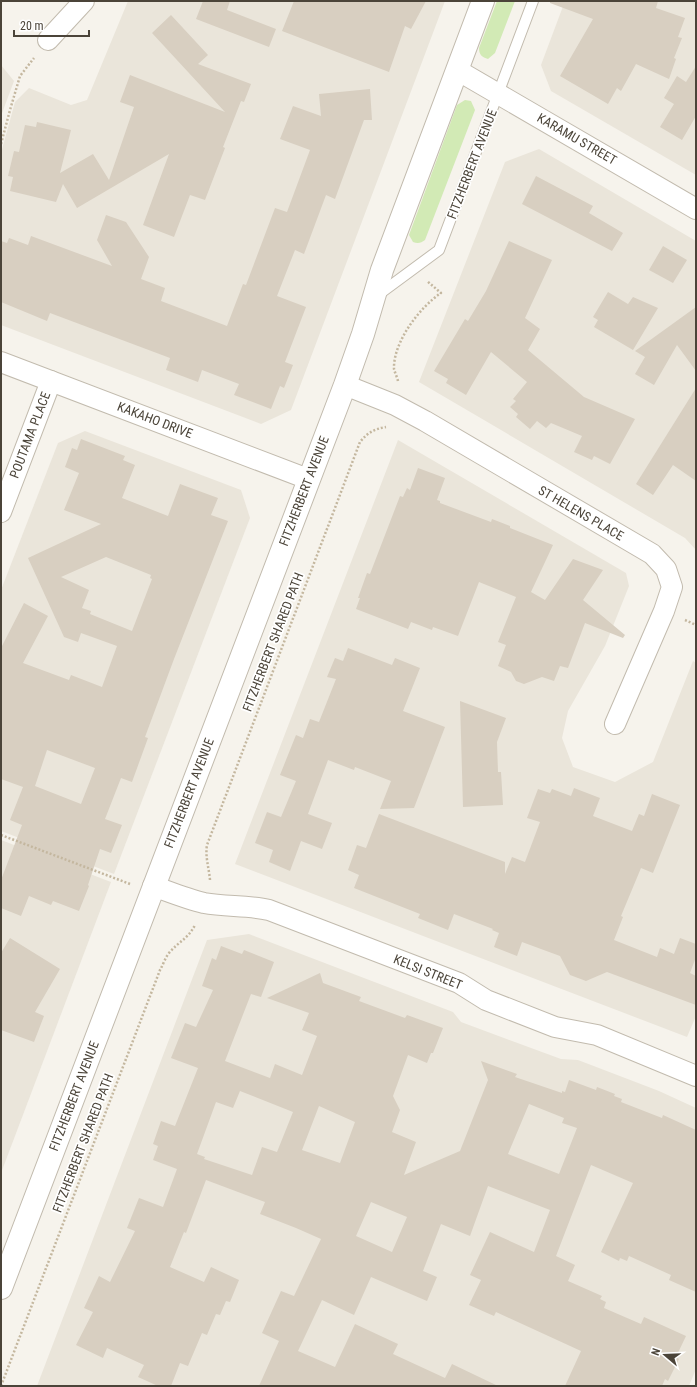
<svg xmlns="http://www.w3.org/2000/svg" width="697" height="1387" font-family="'Roboto Condensed',sans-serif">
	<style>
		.residential { fill: #eae5da }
		.green { fill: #d2eab5 }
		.building { fill: #d8cfc1; fill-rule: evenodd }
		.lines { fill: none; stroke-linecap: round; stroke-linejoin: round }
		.service-casing { stroke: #c2bbae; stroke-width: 12 }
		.minor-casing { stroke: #c2bbae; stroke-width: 22 }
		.tertiary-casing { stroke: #c2bbae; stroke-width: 24 }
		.path { stroke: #c4b79f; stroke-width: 2.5; stroke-dasharray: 2 2; stroke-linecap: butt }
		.service { stroke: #fff; stroke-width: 10 }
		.minor { stroke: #fff; stroke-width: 20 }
		.tertiary { stroke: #fff; stroke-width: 22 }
		.labels { text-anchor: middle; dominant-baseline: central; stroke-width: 3.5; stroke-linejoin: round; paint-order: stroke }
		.street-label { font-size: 13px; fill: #4b4439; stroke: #fff }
	</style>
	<rect width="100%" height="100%" fill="#f6f3ec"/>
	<g class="residential">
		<path d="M128 1H445L291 410 261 424 1 325V153L15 102 29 88 71 105 87 100Z"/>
		<path d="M565 1H696V175L551 91 541 65Z"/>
		<path d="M1 65 14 81 1 116Z"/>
		<path d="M539 149 696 241V550L685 538 419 382 505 162Z"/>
		<path d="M85 431 241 490 250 518 114 874 1 831V590L58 443Z"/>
		<path d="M398 440 626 573 629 586 605 646 568 711 562 738 573 767 615 782 653 762 693 661 696 663V1016L687 1037 235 864Z"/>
		<path d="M1 840 111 882 1 1173Z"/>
		<path d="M249 934 453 1012 461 1022 561 1059 578 1060 659 1091 696 1108V1369L689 1386H37L207 940Z"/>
	</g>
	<g class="green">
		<path d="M497 1H515L495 53 488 59C482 57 479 55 479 48Z"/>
		<path d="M465 100 471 101 475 110 425 240C421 243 418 244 413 242L409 235 457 105Z"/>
	</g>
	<g class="building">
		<path d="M203 1H230L227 10 276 29 269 47 196 19Z"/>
		<path d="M294 1H426L411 29 405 26 389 72 282 31Z"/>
		<path d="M550 1H658L656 8 685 18 678 37 682 38 674 58 676 59 669 79 636 64 621 91 617 88 608 104 560 76 593 19 550 3Z"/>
		<path d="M171 15 208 55 198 64 251 84 244 102 241 101 223 147 225 148 205 200 190 195 174 237 143 225 169 154 77 208 63 184 56 202 10 191 13 177 8 176 14 151 19 152 25 125 36 127 37 122 71 130 60 173 93 154 109 180 134 107 120 102 130 75 225 112 152 33Z"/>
		<path d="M696 66V116L682 140 660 127 674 104 664 98 677 76 686 82Z"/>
		<path d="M370 89 372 120H364L335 199 326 195 304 254 295 250 277 296 306 307 285 362 293 365 284 388 280 386 271 409 234 395 239 384 202 370 198 382 166 370 170 358 50 313 47 321 1 302V241L7 243 9 238 28 245 31 236 112 266 97 240 106 215 126 222 149 257 141 279 165 288 161 301 227 326 243 284 246 285 275 208 287 212 310 150 280 139 293 106 321 116 319 94Z"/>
		<path d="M536 176 593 206 589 213 623 233 612 251 522 204Z"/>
		<path d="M509 241 552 260 525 318 540 329 528 350 584 397 635 419 610 464 594 456 592 460 574 452 582 436 551 423 546 428 537 421 530 429 516 417 518 414 510 407 516 401 513 399 527 382 491 352 466 395 446 383 448 379 434 371 465 319 468 321 486 291Z"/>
		<path d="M663 246 687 260 673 283 649 270Z"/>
		<path d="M608 292 628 304 633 297 658 308 633 350 594 327 598 320 593 317Z"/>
		<path d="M696 307V371L677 345 654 385 635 374 645 357 635 351Z"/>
		<path d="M696 388V481L673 465 653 495 636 484Z"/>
		<path d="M81 439 125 456 123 460 135 465 122 498 168 516 180 484 218 498 211 515 228 521 174 659 145 737 148 738 132 782 121 778 105 819 122 825 111 853 100 849 88 885 89 886 79 911 53 901 51 905 29 896 21 916 1 908V880L22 825 10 820 23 787 1 779V648L24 603 48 616 23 663 69 680 71 675 102 687 117 646 81 633 78 642 64 637 28 558 101 524 64 510 79 473 65 467 72 448 77 450ZM106 557 151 575 150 578 152 579 132 631 90 614 91 611 82 608 89 590 61 577ZM47 750 95 768 81 804 35 786Z"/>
		<path d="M418 468 445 478 437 500 440 501V503L491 522 492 519 510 526V528L553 545 531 592 545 600 573 559 603 570 583 600 625 635 623 638 585 623 568 668 560 666 554 681 542 677 524 684 516 681 511 672 498 666 506 645 498 642 516 597 479 582 458 636 433 627 432 630 411 622 408 629 356 609 360 598H358L367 573 370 574 400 496 403 497 407 488 410 490Z"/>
		<path d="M348 648 392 665 395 658 420 668 403 711 445 727 414 808 380 809 391 781 355 767 354 770 328 760 308 814 332 823 322 849 301 841 290 871 269 862 273 850 255 843 267 812 281 817 296 781 280 775 296 735 303 738 310 719 319 722 336 679 327 677 335 658 343 661Z"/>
		<path d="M460 701 506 718 497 742 498 772H501L503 805 463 807Z"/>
		<path d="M574 788 600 798 593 816 632 831 639 814 644 816 652 794 680 805 653 873 641 868 621 916 623 917 614 940 657 957 660 948 674 954 680 938 696 944V957L690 973 696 976V1005L607 972 586 981 570 975 560 956 522 942 517 956 494 947 499 933 492 930 493 929 454 914 448 930 418 918 420 914 354 888 359 875 348 870 357 845 366 848 379 814 505 862V874L512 857 525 862 540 822 527 818 538 789 550 793 552 789 571 796Z"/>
		<path d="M10 938 60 969 35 1012 44 1016 34 1042 1 1030V953Z"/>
		<path d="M221 946 242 954 244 950 274 962 261 997 251 994 225 1061 270 1078 275 1064 302 1075 317 1036 302 1030 309 1013 267 998 320 973 323 983 361 997 359 1001 405 1018 407 1015 443 1028 433 1053H431L427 1063 408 1055 393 1096 400 1110 392 1132 416 1142 404 1175 460 1151 488 1080 481 1061 517 1074 515 1077 562 1093V1091L565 1092 569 1080 596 1090 597 1087 615 1094 614 1096 622 1099 621 1102 662 1118 663 1115 696 1130V1292L669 1280 671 1275 629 1256 627 1261 620 1258 619 1261 601 1252 633 1183 591 1165 556 1256 575 1265 568 1281 602 1296 600 1299 606 1302 604 1308 641 1324 644 1317 686 1336 676 1357 679 1359 668 1381 665 1379 662 1386H565L581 1351 496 1312 494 1316 469 1305 481 1280 470 1275 490 1232 534 1252 550 1210 488 1186 470 1236 441 1224 423 1271 437 1277 427 1301 371 1277 354 1315 322 1300 298 1351 335 1367 355 1324 398 1344 393 1354 445 1378 452 1364 498 1386H259L279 1341 262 1333 281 1291 294 1296 321 1239 296 1228 260 1214 265 1202 206 1180 186 1233 184 1232 170 1267 204 1282 211 1267 239 1280 230 1302 226 1301 220 1315 216 1314 207 1335 202 1333 188 1366 180 1363 171 1386H158L138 1377 144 1365 107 1348 103 1358 76 1345 93 1312 84 1308 99 1276 110 1282 135 1231 127 1228 139 1198 163 1207 177 1169 153 1160 158 1146 153 1144 161 1121 175 1126 198 1068 171 1058 185 1023 196 1027 213 990 202 986 212 958 216 960ZM240 1091 293 1112 277 1152 262 1147 252 1175 204 1159 205 1157 197 1154 216 1102 233 1108ZM529 1104 564 1118 562 1123 577 1128 559 1174 508 1154ZM319 1106 355 1122 340 1163 302 1150ZM371 1202 407 1217 392 1252 356 1236Z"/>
	</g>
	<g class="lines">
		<defs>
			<path id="service" d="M378 295 439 250 533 1"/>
			<g id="minor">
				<path d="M48 40 84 1"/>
				<path d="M457 70 696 209"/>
				<path d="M1 362 308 479"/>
				<path d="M345 385 395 405 425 421 652 554 666 569 672 587 664 611 615 724"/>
				<path d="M1 512 51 381"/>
				<path d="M153 886C170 892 187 899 204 903 226 907 248 905 269 910L459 983 486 1000 555 1027 597 1035 696 1076"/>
			</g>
			<path id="tertiary" d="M1 1288 345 385 363 334 382 270 483 1"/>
		</defs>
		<use href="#service" class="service-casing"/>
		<use href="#minor" class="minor-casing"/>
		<use href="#tertiary" class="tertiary-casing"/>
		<g class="path">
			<path d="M1 144 10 110 20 76 34 58"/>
			<path d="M398 381C397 377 395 373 394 369 393 342 420 307 441 293L427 281"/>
			<path d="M685 620 696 625"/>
			<path d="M1 835 130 884"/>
			<path d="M210 880C209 868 205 857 207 845L360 442C367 433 374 429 386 427"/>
			<path d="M1 1386 160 970C163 965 165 958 169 953 178 942 188 939 195 925"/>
		</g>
		<use href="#service" class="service"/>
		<use href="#minor" class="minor"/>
		<use href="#tertiary" class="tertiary"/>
	</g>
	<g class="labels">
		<g class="street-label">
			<text transform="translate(577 139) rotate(30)">KARAMU STREET</text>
			<text transform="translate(472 164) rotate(-69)">FITZHERBERT AVENUE</text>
			<text transform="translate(155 420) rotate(21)">KAKAHO DRIVE</text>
			<text transform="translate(30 435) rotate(-69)">POUTAMA PLACE</text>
			<text transform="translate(304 491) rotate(-69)">FITZHERBERT AVENUE</text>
			<text transform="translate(581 513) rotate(30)">ST HELENS PLACE</text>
			<text transform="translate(273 642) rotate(-69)">FITZHERBERT SHARED PATH</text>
			<text transform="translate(189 793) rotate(-69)">FITZHERBERT AVENUE</text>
			<text transform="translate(428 972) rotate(22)">KELSI STREET</text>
			<text transform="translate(74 1096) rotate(-69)">FITZHERBERT AVENUE</text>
			<text transform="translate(83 1143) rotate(-69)">FITZHERBERT SHARED PATH</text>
		</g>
	</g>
	<rect width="697" height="1387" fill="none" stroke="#4b4439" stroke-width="4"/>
	<g transform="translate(665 1355) rotate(289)" stroke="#ffffff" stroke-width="3" paint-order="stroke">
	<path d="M0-3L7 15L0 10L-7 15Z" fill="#4b4439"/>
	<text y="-6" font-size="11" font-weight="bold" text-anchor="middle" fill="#4b4439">N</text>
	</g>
	<path d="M14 30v6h75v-6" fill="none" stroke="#4b4439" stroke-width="2"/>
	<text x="20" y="30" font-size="12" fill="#4b4439" stroke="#ffffff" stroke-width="3" paint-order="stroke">20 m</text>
</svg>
